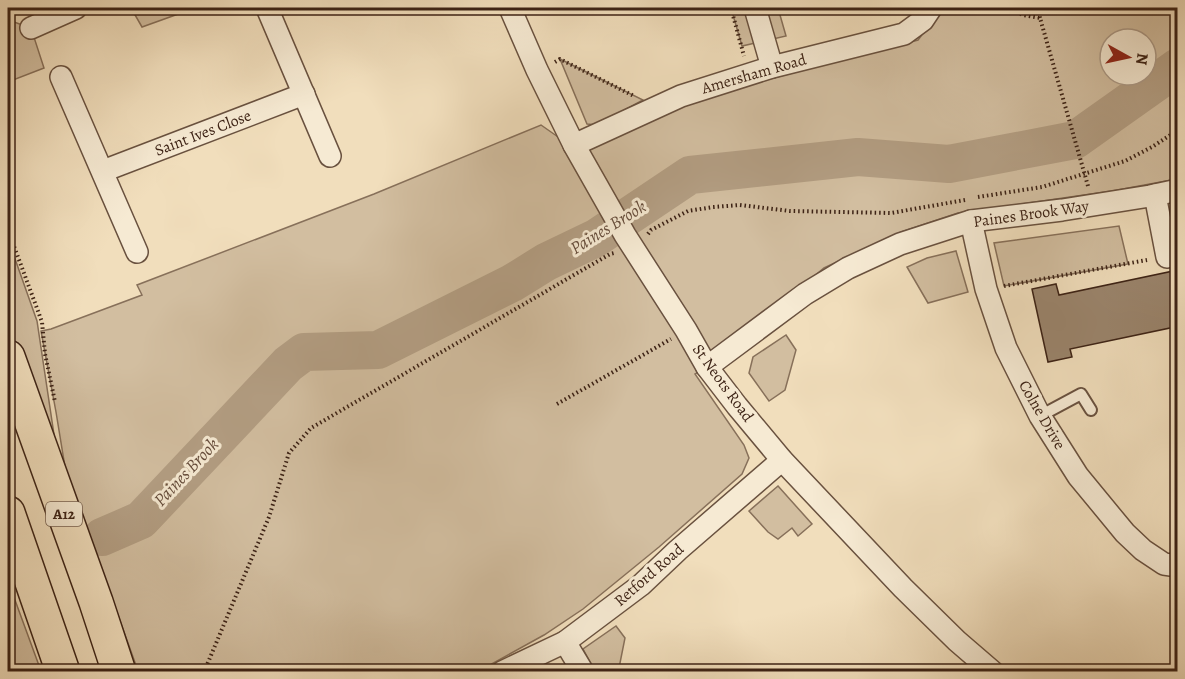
<svg xmlns="http://www.w3.org/2000/svg" width="1185" height="679" font-family="Alegreya,serif">
	<style>
		.green { fill: #d2bea0; stroke: #87705a; stroke-width: 1.5; fill-rule: evenodd }
		.lines { fill: none; stroke-linecap: round; stroke-linejoin: round }
		.river { stroke: #b39e83; stroke-width: 38 }
		.building { fill: #9a846c; stroke: #3c2215; stroke-width: 1.5 }
		.lane-casing { stroke: #69513f; stroke-width: 14 }
		.street-casing { stroke: #69513f; stroke-width: 24 }
		.highway-casing { stroke: #3c2215; stroke-width: 36 }
		.path { stroke: #3c2215; stroke-width: 4; stroke-dasharray: 1.5 3; stroke-linecap: butt }
		.lane { stroke: #f6ead3; stroke-width: 10 }
		.street { stroke: #f6ead3; stroke-width: 21 }
		.highway { stroke: #f1debc; stroke-width: 33 }
		.labels { text-anchor: middle; dominant-baseline: central; stroke-width: 6; stroke-linejoin: round; paint-order: stroke }
		.shield { fill: #f6ead3; stroke: #745e4e; stroke-width: 1.5 }
		.shield-label { font-size: 15px; font-weight: bold; fill: #3c2215 }
		.street-label { font-size: 16px; fill: #3c2215; stroke: #f6ead3 }
		.water-label { font-size: 18px; font-style: italic; fill: #664d3c; stroke: #f6ead3 }
	</style>
	<rect width="100%" height="100%" fill="#f1debc"/>
	<filter id="stains"><feTurbulence type="fractalNoise" baseFrequency=".00333" numOctaves="4"/><feColorMatrix values="0 0 0 0 .2 0 0 0 0 .09 0 0 0 0 .02 0 0 0 .5 -.17"/></filter>
	<radialGradient id="worn" r=".72"><stop offset=".6" stop-color="#630" stop-opacity="0"/><stop offset="1" stop-color="#630" stop-opacity=".3"/></radialGradient>
	<g class="green">
		<path d="M131 8H195L142 27Z"/>
		<path d="M731 8H778L786 36 742 46Z"/>
		<path d="M942 8H1177V179L1112 191 958 213 901 232 824 268 707 367 695 374 744 445 749 458 742 474 659 547 583 609 544 635 479 671H138L65 467 56 412 41 331 51 329 142 295 137 285 374 194 541 125 581 153 664 113 743 86 918 40ZM1110 39H1146V75H1110Z"/>
		<path d="M14 22 31 28 44 68 8 82V24Z"/>
		<path d="M560 59 643 100 597 125 587 124Z"/>
		<path d="M1119 226 1128 264 1004 286 994 243Z"/>
		<path d="M8 239 37 321 59 468 8 330Z"/>
		<path d="M956 251 968 292 928 303 907 267 927 258Z"/>
		<path d="M786 335 796 350 785 390 769 401 749 373 753 357Z"/>
		<path d="M778 486 812 524 798 536 792 528 778 539 768 532 749 511Z"/>
		<path d="M8 581 41 671H8Z"/>
		<path d="M616 626 625 638 619 668 613 671H595L583 649Z"/>
	</g>
	<g class="lines">
		<path class="river" d="M102 537 141 520 288 364 304 352 378 350 512 283 546 262 596 238 690 175 858 157 949 164 1075 140 1178 67"/>
	</g>
	<path class="building" d="M1178 270V340L1175 327 1070 349 1072 357 1048 362 1032 289 1056 284 1059 295Z"/>
	<g class="lines">
		<defs>
			<path id="lane" d="M1040 416 1081 394 1091 410"/>
			<g id="street">
				<path d="M267 8 330 156"/>
				<path d="M510 8 537 70 574 145 625 235 686 330 707 367 737 406 782 460 903 588 957 641 993 672"/>
				<path d="M755 8 772 67"/>
				<path d="M31 28 76 8"/>
				<path d="M61 77 137 252"/>
				<path d="M574 145 681 96 772 67 904 34 923 20 931 8"/>
				<path d="M103 171 304 94"/>
				<path d="M1155 195 1167 257"/>
				<path d="M971 221 986 289 1006 348 1040 416 1078 476 1125 533 1143 550 1164 564 1178 566"/>
				<path d="M707 367 805 294 848 268 900 244 971 221 1062 210 1150 196 1178 190"/>
				<path d="M565 642 583 672"/>
				<path d="M502 672 565 642 641 585 678 550 782 460"/>
			</g>
			<g id="highway">
				<path d="M8 357 96 602 119 672"/>
				<path d="M8 513 63 672"/>
			</g>
		</defs>
		<use href="#lane" class="lane-casing"/>
		<use href="#street" class="street-casing"/>
		<use href="#highway" class="highway-casing"/>
		<g class="path">
			<path d="M731 8 744 56"/>
			<path d="M1008 8 1023 15 1040 18 1088 186"/>
			<path d="M1037 8 1040 18"/>
			<path d="M555 62 560 59 634 96"/>
			<path d="M978 197 1042 187 1125 161 1152 147 1178 130"/>
			<path d="M8 230 42 322 45 354 55 402"/>
			<path d="M648 234 651 230 688 211 713 207 740 205 790 211 891 213 965 200"/>
			<path d="M1004 286 1147 260"/>
			<path d="M557 404 671 339"/>
			<path d="M204 672 269 517 289 453 311 428 610 254 614 253"/>
		</g>
		<use href="#lane" class="lane"/>
		<use href="#street" class="street"/>
		<use href="#highway" class="highway"/>
	</g>
	<g class="labels">
		<rect class="shield" x="46" y="502" width="36" height="24" rx="4.5"/>
		<g class="shield-label">
			<text x="64" y="514">A12</text>
		</g>
		<g class="street-label">
			<text transform="translate(754 74) rotate(-16)">Amersham Road</text>
			<text transform="translate(203 133) rotate(-21)">Saint Ives Close</text>
			<text transform="translate(1031 214) rotate(-8)">Paines Brook Way</text>
			<text transform="translate(723 383) rotate(54)">St Neots Road</text>
			<text transform="translate(1042 415) rotate(60)">Colne Drive</text>
			<text transform="translate(649 575) rotate(-41)">Retford Road</text>
		</g>
		<g class="water-label">
			<text transform="translate(608 227) rotate(-32)">Paines Brook</text>
			<text transform="translate(186 472) rotate(-47)">Paines Brook</text>
		</g>
	</g>
	<rect width="1185" height="679" fill="none" stroke="#f1debc" stroke-width="30"/>
	<rect x="9" y="9" width="1167" height="661" fill="none" stroke="#3c2215" stroke-width="3"/>
	<rect x="15" y="15" width="1155" height="649" fill="none" stroke="#3c2215" stroke-width="1.5"/>
	<g transform="translate(1128 57) rotate(98)"><circle r="28" fill="#f6ead3" stroke="#ac9a87" stroke-width="1.5"/>
	<path d="M0-4.5L10 22L0 15L-10 22Z" fill="#8f2418"/>
	<text y="-9" font-size="16" font-weight="bold" text-anchor="middle" fill="#3c2215">N</text>
	</g>
	<rect width="100%" height="100%" filter="url(#stains)"/>
	<rect width="100%" height="100%" fill="url(#worn)"/>
</svg>
